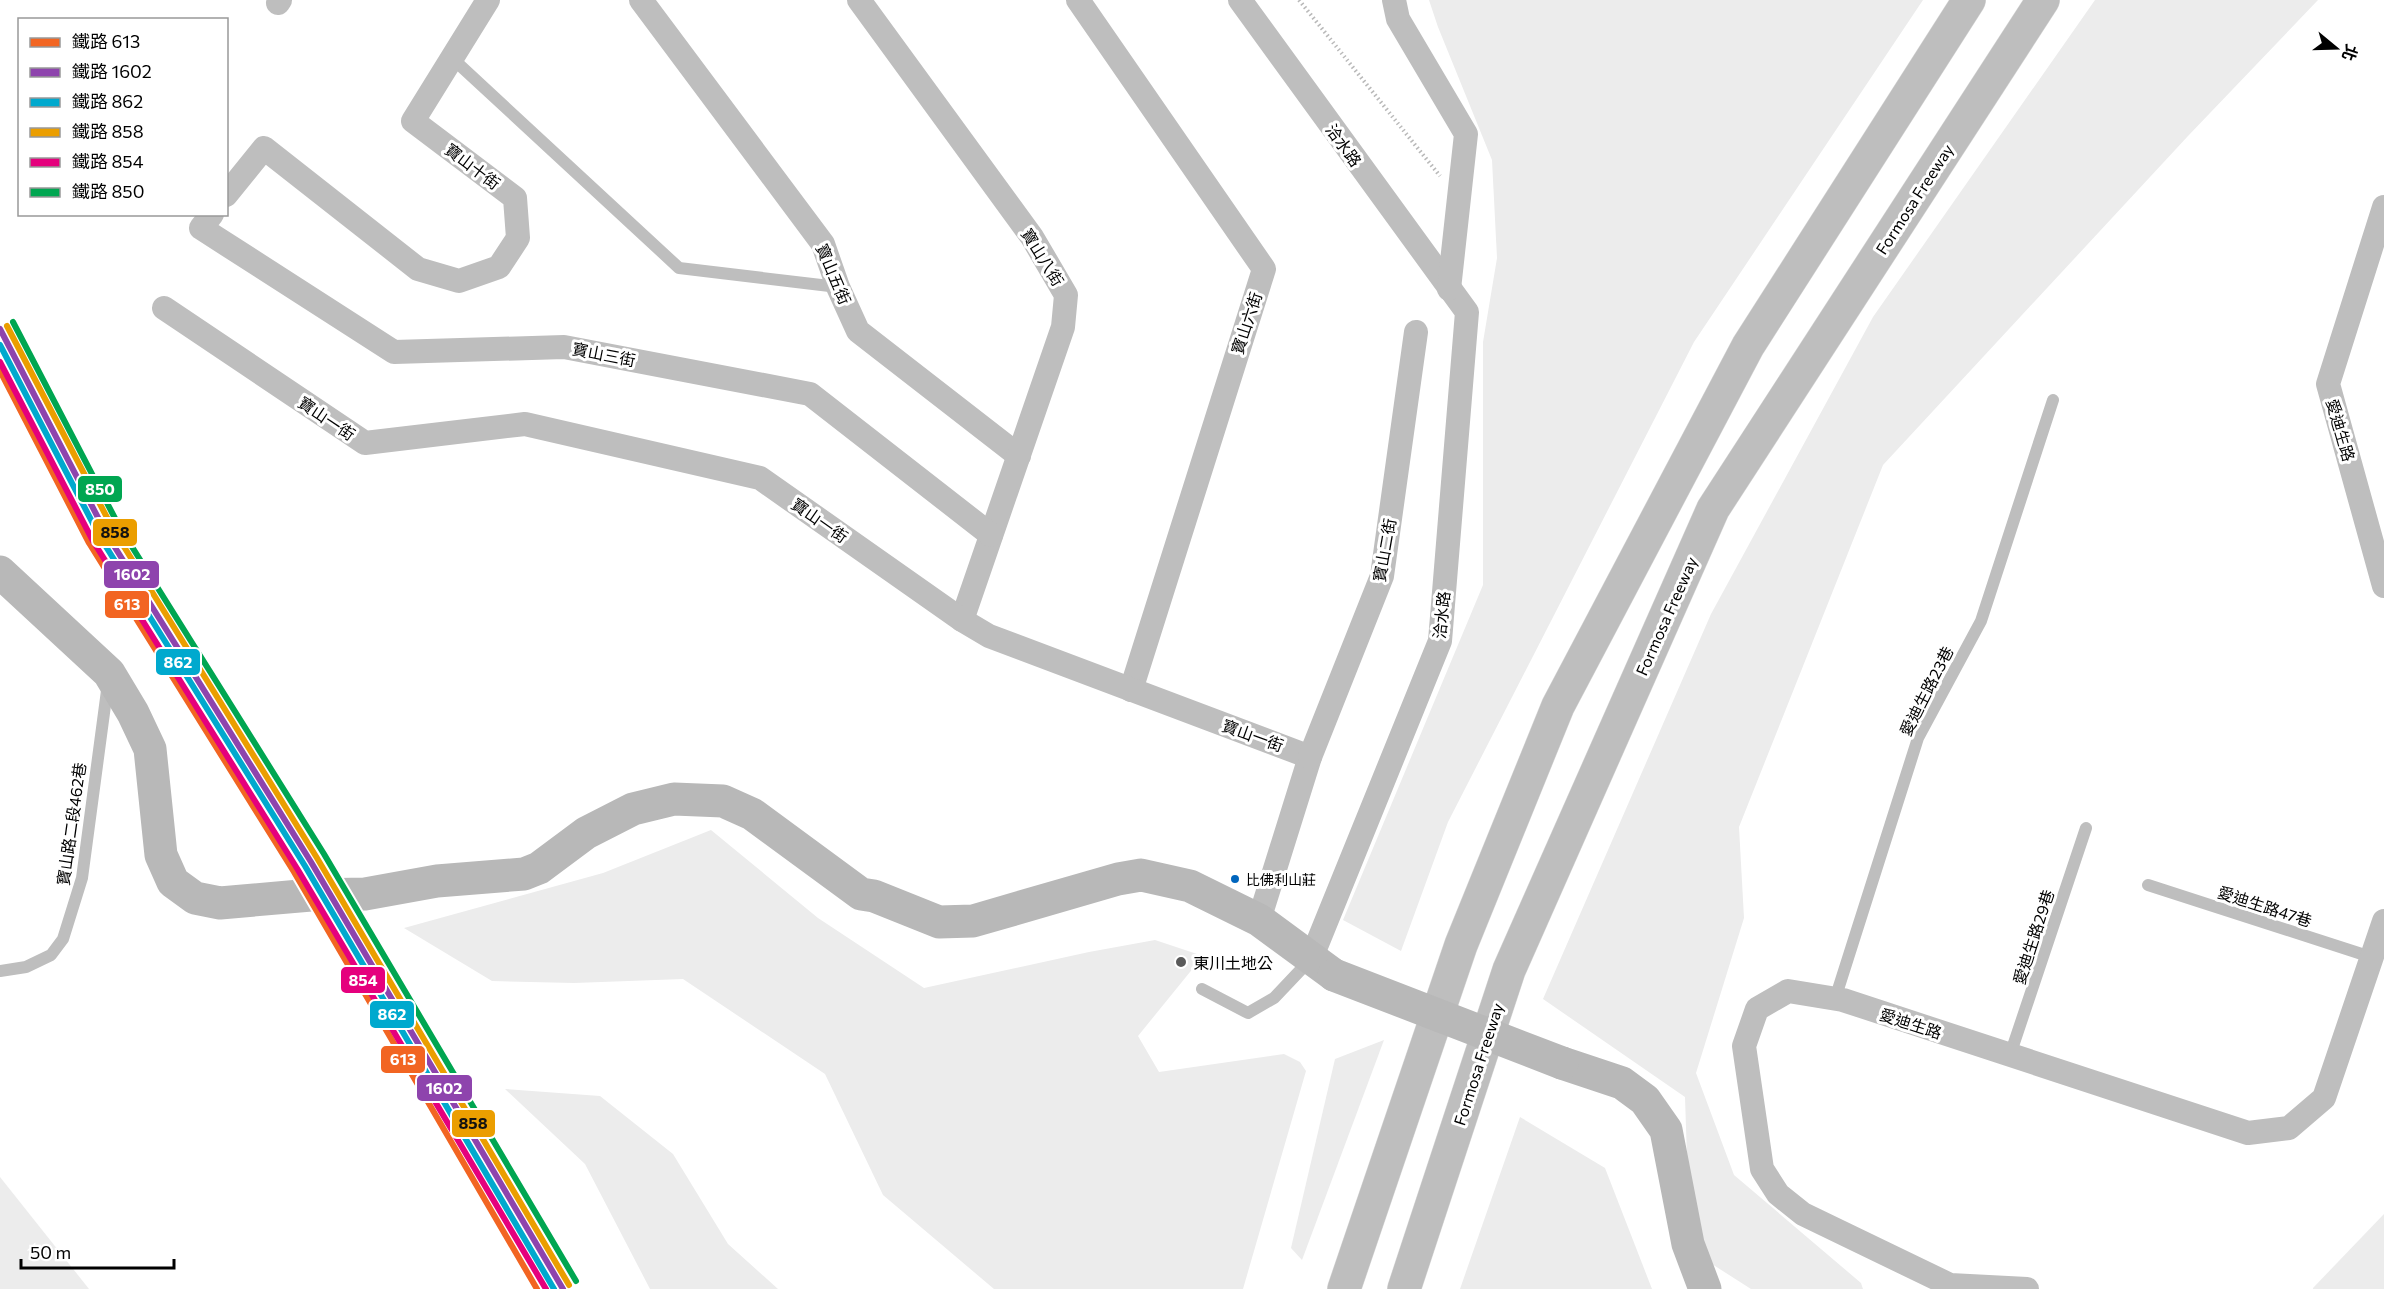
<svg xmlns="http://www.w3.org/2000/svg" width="2384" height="1289" font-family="Commissioner,'Noto Sans TC',sans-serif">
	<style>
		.green { fill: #ececec }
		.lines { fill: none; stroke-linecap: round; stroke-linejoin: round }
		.highway-casing { stroke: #dbdbdb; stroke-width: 34 }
		.path { stroke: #b9b9b9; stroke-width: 4; stroke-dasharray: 1.5 3; stroke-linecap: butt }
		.lane { stroke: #bebebe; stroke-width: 12 }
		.street { stroke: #bebebe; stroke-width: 24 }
		.secondary { stroke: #b8b8b8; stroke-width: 33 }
		.highway { stroke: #bebebe; stroke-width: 33 }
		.secondary-bridge { stroke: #b8b8b8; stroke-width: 33 }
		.rail-1-casing { stroke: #fff; stroke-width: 10 }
		.rail-2-casing { stroke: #fff; stroke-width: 10 }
		.rail-3-casing { stroke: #fff; stroke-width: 10 }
		.rail-4-casing { stroke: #fff; stroke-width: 10 }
		.rail-5-casing { stroke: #fff; stroke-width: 10 }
		.rail-6-casing { stroke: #fff; stroke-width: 10 }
		.rail-1 { stroke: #f26522; stroke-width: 6 }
		.rail-2 { stroke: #8e44ad; stroke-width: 6 }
		.rail-3 { stroke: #00a9ce; stroke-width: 6 }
		.rail-4 { stroke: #eb9e00; stroke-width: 6 }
		.rail-5 { stroke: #e5007d; stroke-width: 6 }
		.rail-6 { stroke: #00a651; stroke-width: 6 }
		.bus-dot { fill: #0065bd; stroke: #fff; stroke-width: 2 }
		.poi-dot { fill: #595959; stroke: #fff; stroke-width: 2 }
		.labels { text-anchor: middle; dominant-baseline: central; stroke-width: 6; stroke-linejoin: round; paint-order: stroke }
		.bus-label { font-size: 14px; fill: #000; stroke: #fff; text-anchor: start }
		.street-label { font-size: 16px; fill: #000; stroke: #fff }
		.poi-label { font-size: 16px; fill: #000; stroke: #fff; text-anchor: start }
		.line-badge { stroke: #fff; stroke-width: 2 }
		.badge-label { font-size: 16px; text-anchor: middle; font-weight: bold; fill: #fff }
		.pale-badge-label { font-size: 16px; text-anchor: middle; font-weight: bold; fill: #111 }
	</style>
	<rect width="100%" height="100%" fill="#fff"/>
	<g class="green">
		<path d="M1429 0H1923L1694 342 1448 822 1401 951 1343 920 1483 585V342L1497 258 1492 160 1438 27Z"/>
		<path d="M2095 0H2318L2188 136 1883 465 1739 827 1744 918 1696 1073 1734 1175 1861 1283 1863 1289H1751L1690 1250 1685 1097 1543 999 1711 614 1873 317Z"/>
		<path d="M711 830 818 918 924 988 1089 952 1155 940 1203 956 1138 1036 1159 1072 1284 1054 1300 1062 1306 1071 1243 1289H994L883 1195 825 1074 683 979 574 983 492 981 404 928 603 873Z"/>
		<path d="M1384 1040 1302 1260 1291 1248 1335 1059Z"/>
		<path d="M505 1089 600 1096 673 1154 728 1244 778 1289H650L585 1164Z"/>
		<path d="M1520 1117 1605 1168 1652 1289H1460Z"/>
		<path d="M0 1177 89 1289H0Z"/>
		<path d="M2384 1214V1289H2313V1288Z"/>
	</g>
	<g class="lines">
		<defs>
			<g id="highway">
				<path d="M1344 1289 1461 945 1558 706 1748 346 1969 0"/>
				<path d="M1404 1289 1509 970 1713 509 2043 0"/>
			</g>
		</defs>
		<use href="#highway" class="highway-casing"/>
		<path class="path" d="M1299 0 1440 176"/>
		<g class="lane">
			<path d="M452 58 679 268 838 287"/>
			<path d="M2148 885 2371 957"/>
			<path d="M0 971 26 967 51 955 63 939 82 878 108 683"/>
			<path d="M1202 989 1248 1013 1274 998 1310 960"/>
			<path d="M1835 999 1918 738 1981 621 2053 400"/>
			<path d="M2010 1055 2086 828"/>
		</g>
		<g class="street">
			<path d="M641 0 823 244 838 287 858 331 1019 456"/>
			<path d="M859 0 1032 237 1066 295 1063 327 962 620"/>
			<path d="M1078 0 1264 269 1131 690"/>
			<path d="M1240 0 1467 312 1440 641 1311 959"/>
			<path d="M1394 0 1398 19 1466 134 1449 289"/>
			<path d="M278 3 280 0"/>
			<path d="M226 195 264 148 418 269 459 281 499 267 518 238 515 198 413 121 488 0"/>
			<path d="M2384 207 2328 384 2384 586"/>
			<path d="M212 214 201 228 394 352 564 347 810 394 991 535"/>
			<path d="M164 308 365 443 525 424 760 478 962 620 989 636 1310 757 1259 920"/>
			<path d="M1310 757 1382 576 1416 332"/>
			<path d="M2027 1289 1950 1285 1803 1214 1778 1194 1762 1169 1744 1046 1757 1009 1788 991 1843 1000 2248 1133 2289 1128 2324 1098 2384 921"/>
		</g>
		<g class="secondary">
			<path d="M0 572 109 673 133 713 150 749 161 855 173 882 195 898 220 903 311 895 365 894 437 881 524 874 539 868 586 833 633 809 674 799 723 801 752 814 861 894 874 896 939 922 973 921 1118 879 1141 875 1190 886 1259 920 1334 975"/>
			<path d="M1562 1063 1622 1083 1645 1100 1666 1130 1688 1244 1705 1289"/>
		</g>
		<use href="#highway" class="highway"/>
		<path class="secondary-bridge" d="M1334 975 1562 1063"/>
		<defs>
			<path id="rail-1" d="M0 371 89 543 294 872 537 1289"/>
			<path id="rail-2" d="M0 329 106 533 311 862 563 1289"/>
			<path id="rail-3" d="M0 345 100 537 305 866 554 1289"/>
			<path id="rail-4" d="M7 326 113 529 317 858 569 1285"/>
			<path id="rail-5" d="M0 362 93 541 298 870 546 1289"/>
			<path id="rail-6" d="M13 322 119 526 324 854 576 1281"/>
		</defs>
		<use href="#rail-1" class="rail-1-casing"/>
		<use href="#rail-2" class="rail-2-casing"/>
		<use href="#rail-3" class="rail-3-casing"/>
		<use href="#rail-4" class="rail-4-casing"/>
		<use href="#rail-5" class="rail-5-casing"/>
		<use href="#rail-6" class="rail-6-casing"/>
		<use href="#rail-1" class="rail-1"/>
		<use href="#rail-2" class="rail-2"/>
		<use href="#rail-3" class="rail-3"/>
		<use href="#rail-4" class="rail-4"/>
		<use href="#rail-5" class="rail-5"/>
		<use href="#rail-6" class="rail-6"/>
	</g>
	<circle class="bus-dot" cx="1235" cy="879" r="5"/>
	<circle class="poi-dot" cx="1181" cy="962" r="6"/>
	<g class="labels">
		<g class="bus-label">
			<text x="1246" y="879">比佛利山莊</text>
		</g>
		<g class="street-label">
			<text transform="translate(1344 145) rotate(54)">洽水路</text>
			<text transform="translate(473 166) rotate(37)">寶山十街</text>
			<text transform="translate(1914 199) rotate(-57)">Formosa Freeway</text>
			<text transform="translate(1043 257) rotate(58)">寶山八街</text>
			<text transform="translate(834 274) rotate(67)">寶山五街</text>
			<text transform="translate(1246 323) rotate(-72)">寶山六街</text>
			<text transform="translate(604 354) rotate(11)">寶山三街</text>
			<text transform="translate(327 418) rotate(34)">寶山一街</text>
			<text transform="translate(2341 430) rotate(74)">愛迪生路</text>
			<text transform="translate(820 520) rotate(35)">寶山一街</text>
			<text transform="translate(1384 550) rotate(-80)">寶山二街</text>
			<text transform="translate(1441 615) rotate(-84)">洽水路</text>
			<text transform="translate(1666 616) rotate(-66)">Formosa Freeway</text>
			<text transform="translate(1926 691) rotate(-63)">愛迪生路23巷</text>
			<text transform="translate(1253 735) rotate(20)">寶山一街</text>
			<text transform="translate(71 824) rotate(-82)">寶山路二段462巷</text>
			<text transform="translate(2265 906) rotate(18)">愛迪生路47巷</text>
			<text transform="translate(2033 937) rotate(-72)">愛迪生路29巷</text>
			<text transform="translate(1911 1023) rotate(18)">愛迪生路</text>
			<text transform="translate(1478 1064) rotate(-72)">Formosa Freeway</text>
		</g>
		<g class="poi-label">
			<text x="1193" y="962">東川土地公</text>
		</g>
	</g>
	<g class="line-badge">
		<rect x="77" y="475" width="46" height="28" rx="6" fill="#00a651"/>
		<rect x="92" y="518" width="46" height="29" rx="6" fill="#eb9e00"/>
		<rect x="103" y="560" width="57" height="29" rx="6" fill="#8e44ad"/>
		<rect x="104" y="590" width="46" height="29" rx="6" fill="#f26522"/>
		<rect x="155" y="648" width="46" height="28" rx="6" fill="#00a9ce"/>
		<rect x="340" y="966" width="46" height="28" rx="6" fill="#e5007d"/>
		<rect x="369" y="1000" width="46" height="29" rx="6" fill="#00a9ce"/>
		<rect x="380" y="1045" width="46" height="29" rx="6" fill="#f26522"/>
		<rect x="416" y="1074" width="57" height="28" rx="6" fill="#8e44ad"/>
		<rect x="451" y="1109" width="45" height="29" rx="6" fill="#eb9e00"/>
	</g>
	<g class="badge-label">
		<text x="100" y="495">850</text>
		<text x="132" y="580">1602</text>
		<text x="127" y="610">613</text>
		<text x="178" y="668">862</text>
		<text x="363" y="986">854</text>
		<text x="392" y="1020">862</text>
		<text x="403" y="1065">613</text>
		<text x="444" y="1094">1602</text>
	</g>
	<g class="pale-badge-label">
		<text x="115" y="538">858</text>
		<text x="473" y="1129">858</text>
	</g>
	<rect x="18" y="18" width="210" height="198" fill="#ffffff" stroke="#999999" stroke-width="1.5"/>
	<rect x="30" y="38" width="30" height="9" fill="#f26522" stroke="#999999" stroke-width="1.5"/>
	<text x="72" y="48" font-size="18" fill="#000000">鐵路 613</text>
	<rect x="30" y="68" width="30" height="9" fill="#8e44ad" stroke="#999999" stroke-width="1.5"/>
	<text x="72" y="78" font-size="18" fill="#000000">鐵路 1602</text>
	<rect x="30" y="98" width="30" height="9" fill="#00a9ce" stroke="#999999" stroke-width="1.5"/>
	<text x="72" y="108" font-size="18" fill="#000000">鐵路 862</text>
	<rect x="30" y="128" width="30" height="9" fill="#eb9e00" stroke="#999999" stroke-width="1.5"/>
	<text x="72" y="138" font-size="18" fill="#000000">鐵路 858</text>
	<rect x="30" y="158" width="30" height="9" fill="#e5007d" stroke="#999999" stroke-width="1.5"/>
	<text x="72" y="168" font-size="18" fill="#000000">鐵路 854</text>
	<rect x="30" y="188" width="30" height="9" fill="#00a651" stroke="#999999" stroke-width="1.5"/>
	<text x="72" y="198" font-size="18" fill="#000000">鐵路 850</text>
	<g transform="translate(2336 48) rotate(109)" stroke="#ffffff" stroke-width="4.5" paint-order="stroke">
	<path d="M0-4.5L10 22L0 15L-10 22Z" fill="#000000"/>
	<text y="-9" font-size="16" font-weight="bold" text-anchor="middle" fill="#000000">北</text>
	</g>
	<path d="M21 1259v9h153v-9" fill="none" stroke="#000000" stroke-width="3"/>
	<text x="30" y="1259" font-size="18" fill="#000000" stroke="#ffffff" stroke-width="4.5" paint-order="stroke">50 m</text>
</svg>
